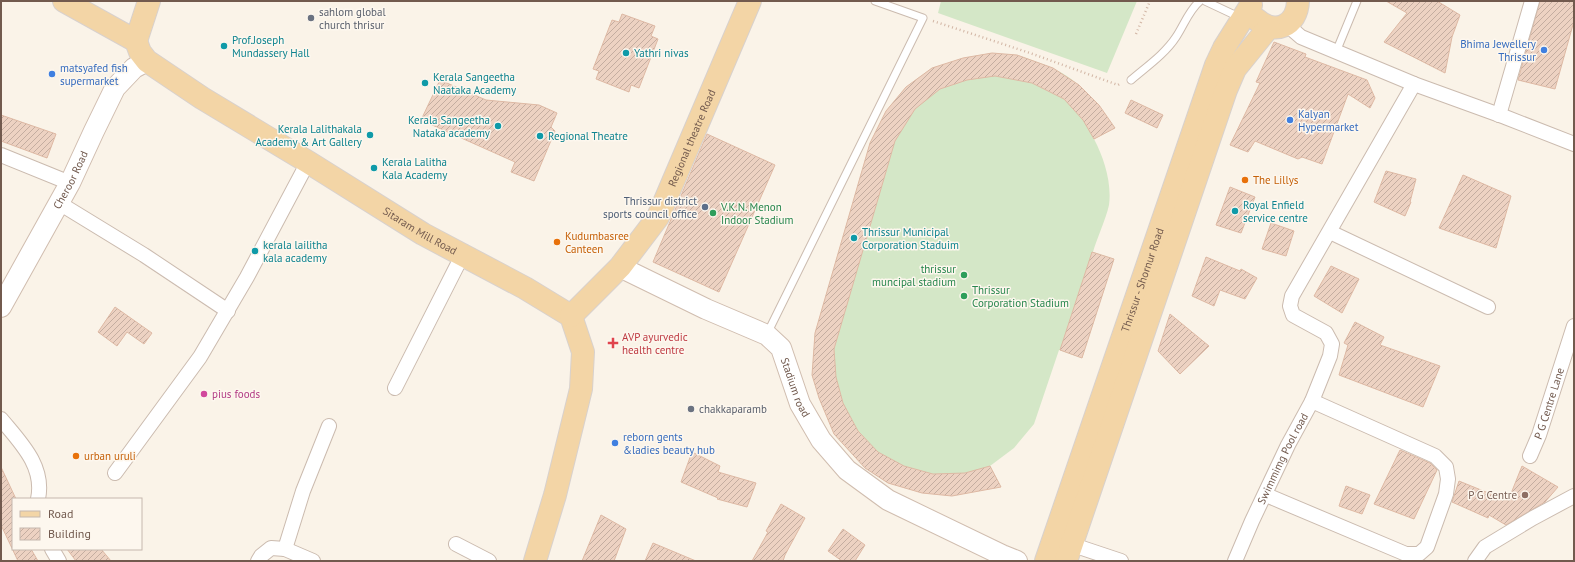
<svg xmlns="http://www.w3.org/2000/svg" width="1575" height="562" font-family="'PT Sans',sans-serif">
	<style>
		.grass { fill: #d4e7c7 }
		.building { fill: url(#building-hatch); stroke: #deb9a4 }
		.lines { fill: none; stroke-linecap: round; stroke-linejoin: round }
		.lane-casing { stroke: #cbbbaf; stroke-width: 9 }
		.street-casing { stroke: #cbbbaf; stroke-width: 16 }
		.secondary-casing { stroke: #d0bdaf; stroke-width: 22 }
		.primary-casing { stroke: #d8d1cd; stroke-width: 24 }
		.path { stroke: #d2b6a5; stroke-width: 2.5; stroke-dasharray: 1 3; stroke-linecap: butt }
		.lane { stroke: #fff; stroke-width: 7 }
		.street { stroke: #fff; stroke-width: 14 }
		.secondary { stroke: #fff; stroke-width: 20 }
		.primary { stroke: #f3d5a6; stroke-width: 22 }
		.worship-dot { fill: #6b7280; stroke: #fdf7ee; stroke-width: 1.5 }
		.culture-dot { fill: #0f9aa8; stroke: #fdf7ee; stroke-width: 1.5 }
		.shop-dot { fill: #3f7fe0; stroke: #fdf7ee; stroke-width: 1.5 }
		.food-dot { fill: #e8710a; stroke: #fdf7ee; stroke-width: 1.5 }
		.service-dot { fill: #5c6f8a; stroke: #fdf7ee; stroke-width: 1.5 }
		.leisure-dot { fill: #2e9e5b; stroke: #fdf7ee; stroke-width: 1.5 }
		.health-dot { fill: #e0444e; stroke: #fdf7ee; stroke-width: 1.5 }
		.hotel-dot { fill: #d1479c; stroke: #fdf7ee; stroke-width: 1.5 }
		.education-dot { fill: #8d6e63; stroke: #fdf7ee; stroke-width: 1.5 }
		.labels { text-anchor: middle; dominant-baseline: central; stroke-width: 3; stroke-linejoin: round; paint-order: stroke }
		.worship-label { font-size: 11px; fill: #5b616d; stroke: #fdf7ee; text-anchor: start }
		.culture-label { font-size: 11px; fill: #0d838f; stroke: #fdf7ee; text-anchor: start }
		.shop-label { font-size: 11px; fill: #366cbe; stroke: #fdf7ee; text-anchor: start }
		.street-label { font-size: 11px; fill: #725a4e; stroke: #fdf7ee }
		.food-label { font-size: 11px; fill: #c56008; stroke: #fdf7ee; text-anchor: start }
		.service-label { font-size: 11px; fill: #4e5e75; stroke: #fdf7ee; text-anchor: end }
		.leisure-label { font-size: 11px; fill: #27864d; stroke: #fdf7ee; text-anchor: start }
		.health-label { font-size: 11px; fill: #be3a42; stroke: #fdf7ee; text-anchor: start }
		.hotel-label { font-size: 11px; fill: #b23c85; stroke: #fdf7ee; text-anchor: start }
		.education-label { font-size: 11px; fill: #785e54; stroke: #fdf7ee; text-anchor: end }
	</style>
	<defs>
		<pattern id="building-hatch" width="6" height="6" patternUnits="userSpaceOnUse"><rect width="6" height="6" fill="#edd2c2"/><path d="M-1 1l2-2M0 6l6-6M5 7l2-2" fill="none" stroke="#c4ada0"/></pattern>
	</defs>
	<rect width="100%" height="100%" fill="#faf3e8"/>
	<g class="grass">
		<path d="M941 1H1137L1107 73 938 13Z"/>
		<path d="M1017 55C1029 59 1041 63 1052 68 1080 80 1098 104 1115 128L1094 139C1104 158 1112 183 1109 205 1106 219 1097 238 1093 252L1114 259 1082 358 1059 350 1034 424 1014 448 990 466 1001 487 888 483 865 468 834 434 819 398 812 375 815 333 870 143 886 111 906 87 932 68Z"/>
	</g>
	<g class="building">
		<path d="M1386 1H1437L1460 15 1452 37 1445 73 1384 42 1407 13Z"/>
		<path d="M1540 1H1574V21L1555 89 1518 80Z"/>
		<path d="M622 14 655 26 651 36 658 39 639 88 631 85 629 92 596 79 599 71 593 69 612 20 619 22Z"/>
		<path d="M1274 42 1306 54 1305 57 1367 80 1375 98 1370 108 1348 94 1322 164 1302 157 1298 159 1255 141 1248 152 1230 145 1260 83 1256 82Z"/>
		<path d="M992 53 1017 55 1053 68 1079 85 1099 105 1115 128 1094 139 1083 120 1064 99 1032 83 995 76 967 80 940 89 915 109 895 141 834 349 836 377 843 403 858 431 878 452 904 466 933 474 965 473 990 466 1001 487 952 496 922 493 888 483 865 468 834 434 819 398 812 375 815 333 870 143 886 111 906 87 932 68 963 58Z"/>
		<path d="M440 80 486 100 539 105 557 113 551 127 555 131 534 181 511 172 515 162 421 120Z"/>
		<path d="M1131 100 1163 115 1157 128 1125 113Z"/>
		<path d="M1 115 56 134 47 158 1 141Z"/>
		<path d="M707 134 775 165 719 292 653 262Z"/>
		<path d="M1386 171 1416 179 1410 202H1411L1405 216 1374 202Z"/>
		<path d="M1463 175 1511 196 1496 248 1439 228Z"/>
		<path d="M1230 187 1255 197 1241 233 1216 225Z"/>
		<path d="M1271 223 1294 231 1286 256 1262 249Z"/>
		<path d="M1092 252 1114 259 1082 358 1060 350Z"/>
		<path d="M1206 257 1240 271 1241 269 1257 278 1245 299 1220 290 1214 306 1192 296Z"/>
		<path d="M1331 266 1359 279 1342 313 1314 296Z"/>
		<path d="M115 307 152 333 144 344 127 332 117 346 98 332Z"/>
		<path d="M1170 314 1209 346 1180 374 1158 351Z"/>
		<path d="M1355 322 1384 337 1380 345 1440 366 1423 407 1339 375 1348 345 1344 343Z"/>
		<path d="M1400 450 1430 463 1437 470 1414 519 1374 504Z"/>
		<path d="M692 452 720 466 718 472 756 483 747 507 717 499 718 498 681 482Z"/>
		<path d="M1522 466 1558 487 1545 502 1506 525 1489 515 1488 518 1452 502 1459 481 1508 501Z"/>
		<path d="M1 467 16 499H13V549H31L38 561H18L1 525Z"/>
		<path d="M1346 486 1370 495 1362 514 1339 506Z"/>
		<path d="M781 504 805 518 785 555 783 561H752L768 532 766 531Z"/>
		<path d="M601 515 626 529 614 561H582Z"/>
		<path d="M843 529 865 545 855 561H842L828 551Z"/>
		<path d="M653 543 696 561H645Z"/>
		<path d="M67 549H101L111 561H76Z"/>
	</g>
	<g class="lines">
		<defs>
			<g id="lane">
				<path d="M1205 1 1239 17"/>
				<path d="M1336 52 1357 1"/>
				<path d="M1131 80C1146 67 1165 54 1176 37 1184 25 1189 10 1200 1"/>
				<path d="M767 334 923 18 875 1"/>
			</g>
			<g id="street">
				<path d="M1286 24 1301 37 1414 84 1505 117 1574 144"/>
				<path d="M1499 115 1532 1"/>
				<path d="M1 155 70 183"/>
				<path d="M59 203 144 255 228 311"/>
				<path d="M1330 232 1488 307"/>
				<path d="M395 388 463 254"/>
				<path d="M1 419C20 442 45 466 38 499"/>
				<path id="s1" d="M1530 456 1539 435 1574 326"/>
				<path d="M115 473 200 357 247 277 308 162"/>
				<path d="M1266 495 1406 554H1419L1427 547 1446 494 1448 479 1446 467 1435 456 1312 401"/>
				<path d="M1064 542 1121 561"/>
				<path d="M456 544 489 561"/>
				<path d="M52 549 59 561"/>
				<path d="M285 549 303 491 329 426"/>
				<path d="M258 561 261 556 271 548 285 549 313 561"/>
				<path id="s2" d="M1235 561 1252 521 1288 445 1312 401 1330 356 1332 344 1326 333 1293 315 1290 306 1292 296 1414 84"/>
				<path d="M1475 561 1485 547 1533 518 1574 496"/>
			</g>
			<g id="secondary">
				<path id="s3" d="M620 267 706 309 767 335 781 348 800 404 821 440 847 470 888 500 1002 555 1017 561"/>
				<path id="s4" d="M1 307 70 183 94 131 115 88 134 68 147 61"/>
			</g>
			<g id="primary">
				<path id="s5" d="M64 1 136 41 140 52 147 61 202 98 308 162 423 234 525 288 571 316 583 352 581 389 555 495 535 561"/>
				<path d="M1256 19C1275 36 1297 26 1298 1"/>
				<path d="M136 41 149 1"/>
				<path id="s6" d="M571 316 620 267 658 217 750 1"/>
				<path id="s7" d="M1046 561 1216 65 1224 48 1251 5"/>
				<path d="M1066 561 1226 90 1235 69 1269 27"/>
			</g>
		</defs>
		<use href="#lane" class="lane-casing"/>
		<use href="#street" class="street-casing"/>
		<use href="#secondary" class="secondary-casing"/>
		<use href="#primary" class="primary-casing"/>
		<g class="path">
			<path d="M933 21 1030 53 1118 85 1121 83"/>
			<path d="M1136 34 1150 1"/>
		</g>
		<use href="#lane" class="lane"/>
		<use href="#street" class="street"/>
		<use href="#secondary" class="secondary"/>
		<use href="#primary" class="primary"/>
	</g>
	<g class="worship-dot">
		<circle cx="311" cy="18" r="4"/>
		<circle cx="691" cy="409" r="4"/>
	</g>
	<g class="culture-dot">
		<circle cx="224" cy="46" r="4"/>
		<circle cx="626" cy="53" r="4"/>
		<circle cx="425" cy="83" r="4"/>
		<circle cx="498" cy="126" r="4"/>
		<circle cx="370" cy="135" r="4"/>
		<circle cx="540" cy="136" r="4"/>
		<circle cx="374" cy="168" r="4"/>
		<circle cx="1235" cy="211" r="4"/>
		<circle cx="854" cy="238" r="4"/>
		<circle cx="255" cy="251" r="4"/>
	</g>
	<g class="shop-dot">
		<circle cx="1544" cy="50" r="4"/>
		<circle cx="52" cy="74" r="4"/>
		<circle cx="1290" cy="120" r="4"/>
		<circle cx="615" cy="443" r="4"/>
	</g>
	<g class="food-dot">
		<circle cx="1245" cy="180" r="4"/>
		<circle cx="557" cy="242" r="4"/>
		<circle cx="76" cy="456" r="4"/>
	</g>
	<circle class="service-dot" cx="705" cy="207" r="4"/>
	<g class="leisure-dot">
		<circle cx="713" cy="213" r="4"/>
		<circle cx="964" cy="275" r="4"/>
		<circle cx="964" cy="296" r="4"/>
	</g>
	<path class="health-dot" d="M611 337h4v4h4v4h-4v4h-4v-4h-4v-4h4z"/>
	<circle class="hotel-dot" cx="204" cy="394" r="4"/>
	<circle class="education-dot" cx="1525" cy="495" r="4"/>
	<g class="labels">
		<g class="worship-label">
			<text x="319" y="12">sahlom global<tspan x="319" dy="13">church thrisur</tspan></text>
			<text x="699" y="409">chakkaparamb</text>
		</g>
		<g class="culture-label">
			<text x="232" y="40">Prof.Joseph<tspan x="232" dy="13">Mundassery Hall</tspan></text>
			<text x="634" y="53">Yathri nivas</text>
			<text x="433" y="77">Kerala Sangeetha<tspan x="433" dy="13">Naataka Academy</tspan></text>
			<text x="490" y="120" text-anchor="end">Kerala Sangeetha<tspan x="490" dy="13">Nataka academy</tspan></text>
			<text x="362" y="129" text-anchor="end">Kerala Lalithakala<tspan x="362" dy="13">Academy &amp; Art Gallery</tspan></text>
			<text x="548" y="136">Regional Theatre</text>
			<text x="382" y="162">Kerala Lalitha<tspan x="382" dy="13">Kala Academy</tspan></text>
			<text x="1243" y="205">Royal Enfield<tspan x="1243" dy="13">service centre</tspan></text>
			<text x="862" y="232">Thrissur Municipal<tspan x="862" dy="13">Corporation Staduim</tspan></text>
			<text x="263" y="245">kerala lailitha<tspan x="263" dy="13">kala academy</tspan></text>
		</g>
		<g class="shop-label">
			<text x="1536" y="44" text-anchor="end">Bhima Jewellery<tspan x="1536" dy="13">Thrissur</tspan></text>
			<text x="60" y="68">matsyafed fish<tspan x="60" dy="13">supermarket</tspan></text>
			<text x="1298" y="114">Kalyan<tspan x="1298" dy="13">Hypermarket</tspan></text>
			<text x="623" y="437">reborn gents<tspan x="623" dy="13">&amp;ladies beauty hub</tspan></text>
		</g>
		<g class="street-label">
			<text stroke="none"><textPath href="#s6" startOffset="218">Regional theatre Road</textPath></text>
			<text stroke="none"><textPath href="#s4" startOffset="145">Cheroor Road</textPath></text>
			<text stroke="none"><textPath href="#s5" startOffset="427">Sitaram Mill Road</textPath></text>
			<text stroke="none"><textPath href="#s7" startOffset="297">Thrissur - Shornur Road</textPath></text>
			<text stroke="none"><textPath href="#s3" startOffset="223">Stadium road</textPath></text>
			<text stroke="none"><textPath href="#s1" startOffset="56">P G Centre Lane</textPath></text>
			<text stroke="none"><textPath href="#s2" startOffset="113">Swimmimg Pool road</textPath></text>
		</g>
		<g class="food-label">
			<text x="1253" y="180">The Lillys</text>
			<text x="565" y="236">Kudumbasree<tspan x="565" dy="13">Canteen</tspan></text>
			<text x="84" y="456">urban uruli</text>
		</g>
		<g class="service-label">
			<text x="697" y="201">Thrissur district<tspan x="697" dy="13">sports council office</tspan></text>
		</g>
		<g class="leisure-label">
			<text x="721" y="207">V.K.N. Menon<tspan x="721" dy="13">Indoor Stadium</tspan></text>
			<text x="956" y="269" text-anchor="end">thrissur<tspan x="956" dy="13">muncipal stadium</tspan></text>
			<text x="972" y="290">Thrissur<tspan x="972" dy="13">Corporation Stadium</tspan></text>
		</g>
		<g class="health-label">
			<text x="622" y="337">AVP ayurvedic<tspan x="622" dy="13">health centre</tspan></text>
		</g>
		<g class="hotel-label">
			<text x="212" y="394">pius foods</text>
		</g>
		<g class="education-label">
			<text x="1517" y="495">P G Centre</text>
		</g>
	</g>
	<rect width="1575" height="562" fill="none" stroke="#725a4e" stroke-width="4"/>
	<rect x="12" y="498" width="130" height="52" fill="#fdf7ee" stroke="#c5b8ae"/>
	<rect x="20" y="511" width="20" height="6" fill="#f3d5a6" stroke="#c5b8ae"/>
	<text x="48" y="518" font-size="12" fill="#725a4e">Road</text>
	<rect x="20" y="528" width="20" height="12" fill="url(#building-hatch)" stroke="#c5b8ae"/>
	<text x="48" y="538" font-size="12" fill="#725a4e">Building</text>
</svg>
